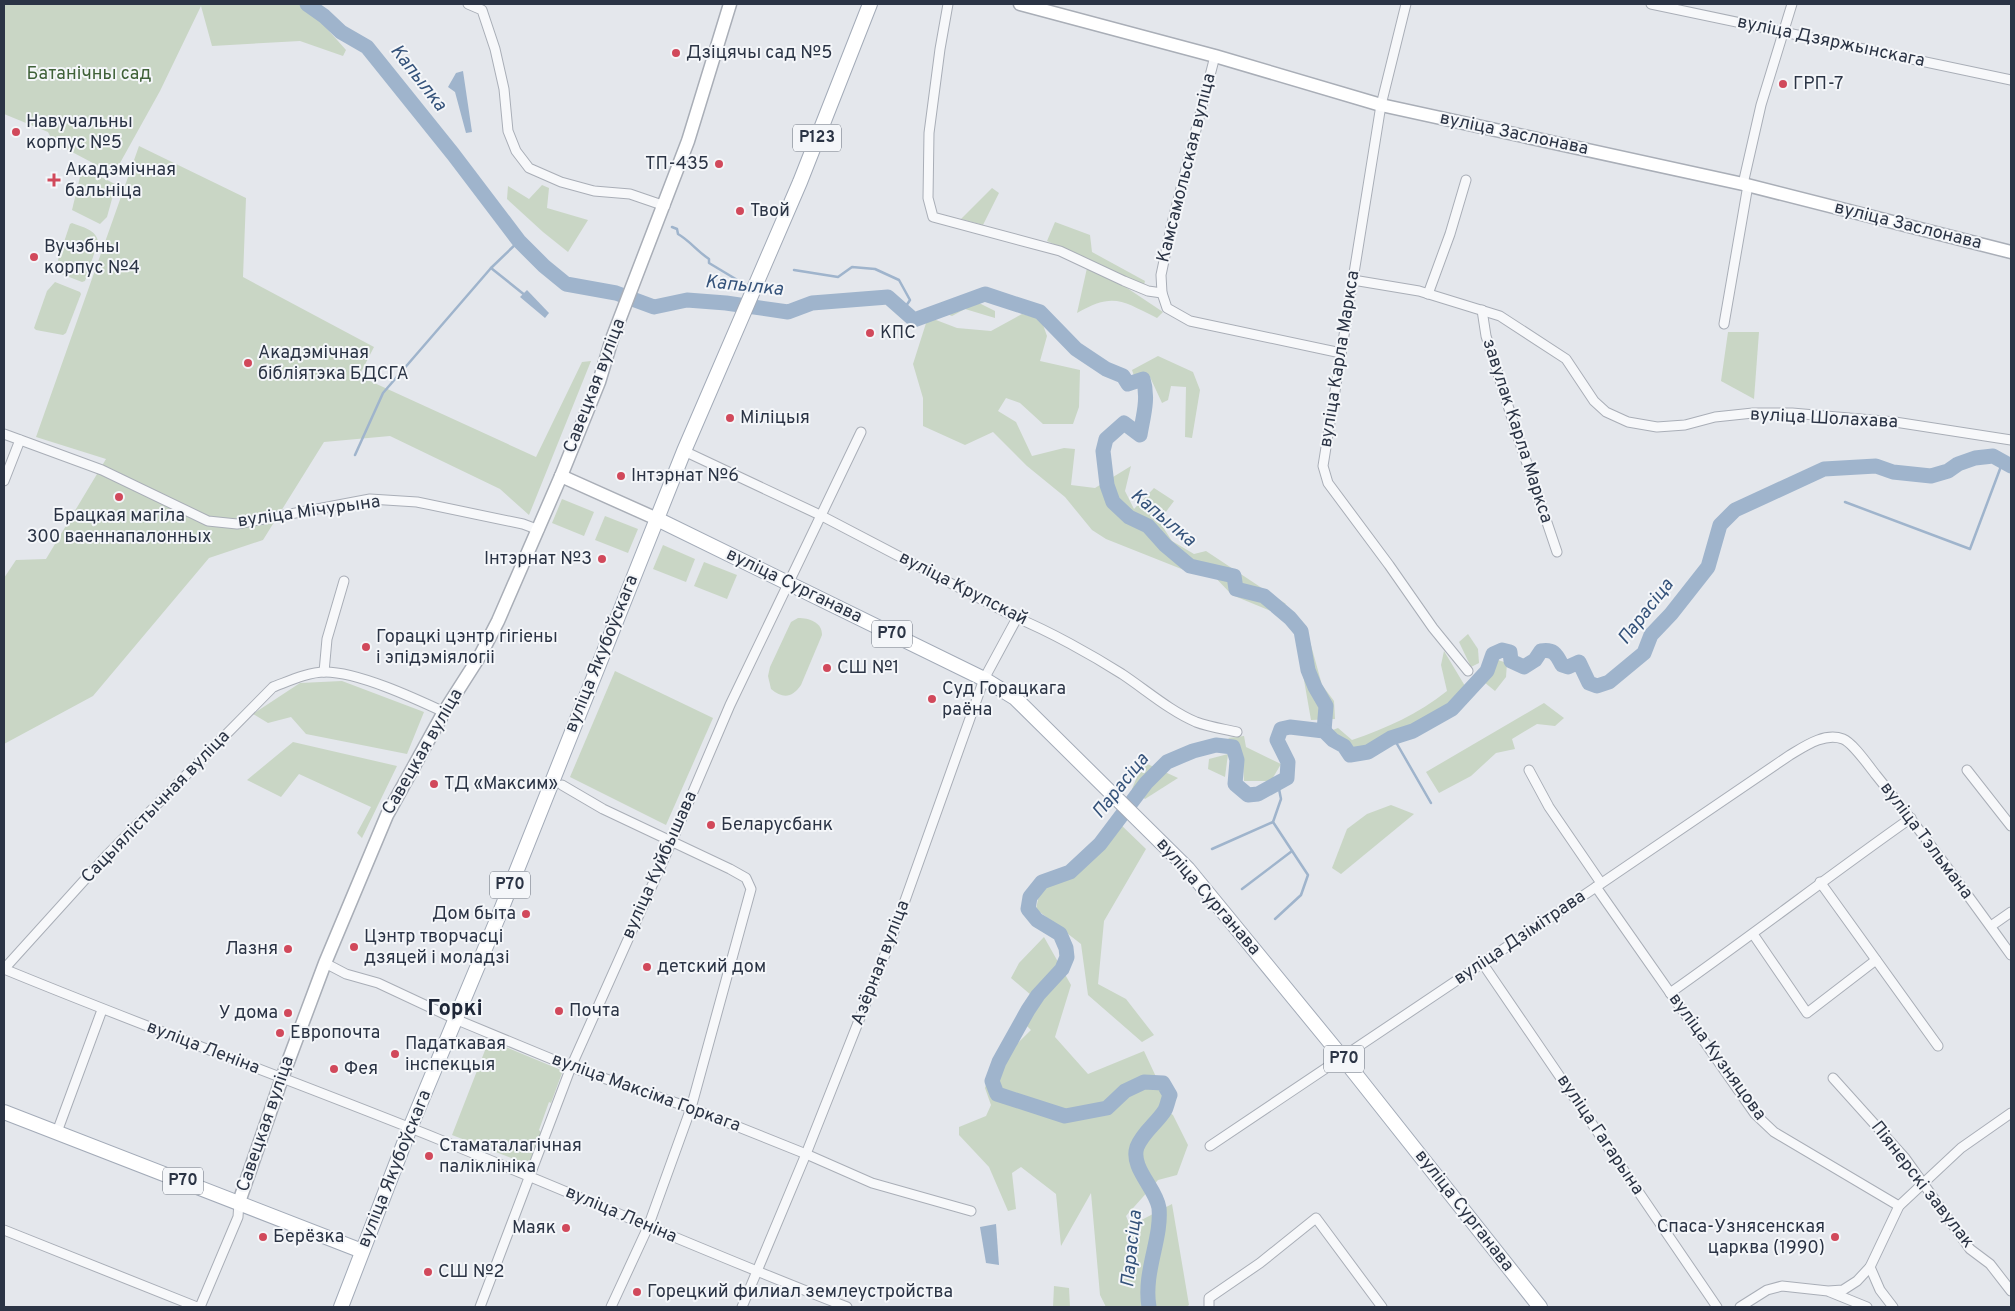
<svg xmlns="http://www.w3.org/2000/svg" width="2015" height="1311" font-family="Overpass,sans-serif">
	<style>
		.green { fill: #c9d6c5 }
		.water { fill: #9fb4cc }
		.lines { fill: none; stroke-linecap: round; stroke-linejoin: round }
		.stream { stroke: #9fb4cc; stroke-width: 2.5 }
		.river { stroke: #9fb4cc; stroke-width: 15 }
		.street-casing { stroke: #a9aeb7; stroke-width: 11 }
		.secondary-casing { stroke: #a9aeb7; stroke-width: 15 }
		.primary-casing { stroke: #a3abb8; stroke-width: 16 }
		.street { stroke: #f7f8fa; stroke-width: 9 }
		.secondary { stroke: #fff; stroke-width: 12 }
		.primary { stroke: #fff; stroke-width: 14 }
		.poi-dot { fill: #d1495b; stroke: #f4f6f9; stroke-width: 2 }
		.labels { text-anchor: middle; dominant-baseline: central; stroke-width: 4; stroke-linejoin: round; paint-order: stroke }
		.shield { fill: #f4f6f9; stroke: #676e7b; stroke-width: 1 }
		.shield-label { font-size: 16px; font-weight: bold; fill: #2b3445 }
		.street-label { font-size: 18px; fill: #2b3445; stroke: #f4f6f9 }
		.poi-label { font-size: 18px; fill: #2b3445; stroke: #f4f6f9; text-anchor: start }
		.park-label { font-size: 18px; fill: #3f6138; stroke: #f4f6f9 }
		.water-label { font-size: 19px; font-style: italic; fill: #34527a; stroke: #f4f6f9 }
		.district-label { font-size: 22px; font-weight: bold; fill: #1d2536; stroke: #f4f6f9 }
	</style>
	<rect width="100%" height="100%" fill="#e4e7ec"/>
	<g class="green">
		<path d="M4 4H299L321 22 346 50 343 56 300 41 212 46 201 6 160 91 115 172 106 170 57 144 52 140 48 132 4 114Z"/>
		<path d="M139 146 246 198 243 277 374 347 359 376 536 457 582 362 591 361 529 515 500 489 390 436 324 442 263 540 209 558 93 696 4 744V578L16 560 46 559 106 459 36 437Z"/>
		<path d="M91 172 115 184V188L107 217 100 224 72 210 80 177Z"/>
		<path d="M542 185 549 188 547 208 588 220 568 252 543 232 507 199 508 186 529 199Z"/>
		<path d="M992 188 999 193 983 225 961 219Z"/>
		<path d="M1055 222 1090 235 1092 252 1145 281 1144 285 1047 241Z"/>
		<path d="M72 223C82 227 97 230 98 242L85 281 82 282 59 273 60 268 58 260 70 224Z"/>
		<path d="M1087 268 1118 282 1163 312 1157 318C1122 301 1114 292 1077 313Z"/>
		<path d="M55 282 80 292 81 294 66 333 63 335 36 330 34 328 47 291Z"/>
		<path d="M975 301 995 311V318L965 309 952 316 944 313Z"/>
		<path d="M1022 314 1041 319 1047 336 1040 361 1080 370 1079 407 1073 424H1043L1020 403 1006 398 998 411 1016 422 1032 456 1064 448 1075 449 1071 485 1095 488 1131 466 1125 491 1134 509 1154 488 1174 501 1159 521 1172 541 1194 554 1206 551 1286 604 1273 612 1232 595 1211 573 1189 572 1106 539 1092 530 1065 497 1027 466 993 432 965 445 923 426V398L913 364 927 320H936L957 328 991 331Z"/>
		<path d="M1728 332H1759L1754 399 1721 381Z"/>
		<path d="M1158 356 1193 372 1200 390 1192 438 1185 437 1186 387 1171 386 1168 400 1162 403 1150 377 1134 376 1132 370Z"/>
		<path d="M562 499 594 512 584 536 552 523Z"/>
		<path d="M605 516 638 529 628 553 595 540Z"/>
		<path d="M663 545 695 559 686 582 653 569Z"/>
		<path d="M704 562 737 575 727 599 694 586Z"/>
		<path d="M798 618C809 618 822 622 822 635L801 685C792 698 783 699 771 689L768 676 770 667 791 622Z"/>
		<path d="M1468 634 1478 649 1479 663 1471 667 1459 642Z"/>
		<path d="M1309 638 1322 685 1334 701 1335 719 1311 720 1297 640Z"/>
		<path d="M1444 651 1465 686 1450 705 1414 725 1387 736 1365 750 1351 752 1344 741 1330 731 1338 728 1352 740C1387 728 1418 714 1447 691L1441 665Z"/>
		<path d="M1495 659 1507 663 1506 677 1495 691 1484 682 1490 676Z"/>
		<path d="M615 671 713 718 666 825 570 777Z"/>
		<path d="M342 681 424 712 407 754 306 734 291 717 268 723 253 714 300 683Z"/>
		<path d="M1544 703 1564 718 1555 726 1537 724 1512 739 1515 749 1496 753 1471 776 1439 793 1426 772Z"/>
		<path d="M1244 736 1246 747 1281 764 1271 781H1244L1243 763 1239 746 1228 738Z"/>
		<path d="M293 742 397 766 362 838 357 833 371 807 299 774 281 797 247 780Z"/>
		<path d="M1228 754 1225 777 1208 769 1209 759Z"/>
		<path d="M1143 762 1178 778 1145 799 1132 789Z"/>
		<path d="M1391 805 1414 814 1341 874 1332 868 1347 829 1367 814Z"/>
		<path d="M1119 823 1146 849 1104 921 1098 984 1126 999 1154 1035 1142 1042 1088 995 1081 944 1036 909 1040 890 1091 862Z"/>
		<path d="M1044 937 1071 985 1055 1037 1088 1074 1144 1051 1164 1094 1161 1107 1173 1115 1188 1145 1177 1175 1158 1180 1126 1216 1130 1226 1172 1204 1189 1305 1186 1307H1106L1100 1295 1091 1193 1061 1246 1056 1194 1021 1167 1012 1173 1016 1209 1008 1211 989 1167 959 1135V1127L986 1116 991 1105 985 1088 990 1070 1031 1030 1017 1016 1031 995 1011 978 1019 963Z"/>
		<path d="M489 1040 561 1070 562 1073 551 1103 549 1102 539 1130 541 1132 531 1159 527 1164 452 1135Z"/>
		<path d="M1054 1286 1069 1288 1070 1307H1053Z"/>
	</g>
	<g class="water">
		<path d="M463 71 472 132 466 133 455 92 448 87 456 73Z"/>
		<path d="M527 290 549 313 545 318 520 297Z"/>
		<path d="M996 1224 999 1265 986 1263 980 1227Z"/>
	</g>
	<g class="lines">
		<g class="stream">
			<path d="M672 227 677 229 678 234C690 241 697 251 709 259V263L744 284 749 290"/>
			<path d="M491 268 526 296"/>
			<path d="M794 270 838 277 852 267 875 269 899 280 910 300 904 309"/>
			<path d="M755 298 762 308"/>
			<path d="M355 455 383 393 491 268 519 241"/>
			<path d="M1845 502 1970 549 2003 461"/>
			<path d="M1393 737 1431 803"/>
			<path d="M1212 849 1273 822"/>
			<path d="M1242 889 1292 851"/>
			<path d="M1275 919 1301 895 1308 875 1273 822 1281 799 1278 784"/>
		</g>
		<g class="river">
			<path d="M307 4 324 16 341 32 367 47 453 154 519 241 544 266 566 284 616 293 654 307 687 300 726 303 788 312 812 303 888 297 914 320 985 294 1040 312 1076 349 1106 369 1123 376 1128 384 1143 379C1149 398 1143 417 1140 435L1124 423 1106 439 1103 451 1107 485 1113 502 1129 517 1148 526 1165 545 1190 566 1234 576 1236 589 1264 596 1290 618 1301 631 1308 670 1315 687 1326 706 1324 731"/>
			<path d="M1149 1307C1143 1272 1162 1239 1159 1208 1156 1188 1130 1168 1137 1147 1143 1132 1157 1123 1165 1110 1167 1106 1168 1100 1170 1095L1163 1083 1144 1082 1125 1091 1107 1108 1065 1116 997 1094 992 1081 999 1062 1028 1010 1038 995 1062 969 1067 957 1066 948 1060 934 1037 920 1028 909 1030 897 1042 882 1070 872 1100 844 1146 783 1167 762 1193 751 1216 745 1233 747 1237 760 1235 784 1248 795 1258 794 1287 778 1288 762 1277 740 1281 729 1290 727 1324 731 1333 740 1344 746 1350 755 1368 752 1391 738 1413 731 1452 709 1487 671 1493 654 1502 650 1510 652 1511 661 1524 667 1535 660 1541 651C1554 649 1556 654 1562 665L1568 667 1579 662 1589 683 1597 686 1609 682 1644 653 1651 635 1671 614 1708 567 1720 525 1735 510 1824 469 1876 466 1893 472 1931 476 1948 471 1958 464 1975 458 1993 456 2011 466"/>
		</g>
		<defs>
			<g id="street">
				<path d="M468 4 482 10 495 49 504 89 508 131 516 151 529 168 561 182 594 191 630 194 665 206"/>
				<path d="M948 4 940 49 929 133 928 198 933 217 1060 251 1124 281 1148 291 1162 293"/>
				<path d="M1406 4 1381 105 1323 466 1328 483 1389 565 1433 628 1468 671"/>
				<path d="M1651 4 2011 80"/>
				<path d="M1215 56 1172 223 1161 275 1162 293 1167 308 1190 321 1341 353"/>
				<path d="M1743 184 1761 105 1792 4"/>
				<path d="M1353 280 1419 291 1500 316 1566 359 1594 401 1606 412 1628 422 1657 427 1685 425 1715 417 1753 413H1792L1895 422 2011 440"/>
				<path d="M1428 294 1450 234 1466 180"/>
				<path d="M1482 310 1486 336 1516 431 1557 552"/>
				<path d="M1724 324 1748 185"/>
				<path d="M4 434 102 470 208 521 237 524 370 499 417 502 523 524 539 530"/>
				<path d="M684 451 820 515 1017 618C1049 631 1092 655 1122 674 1146 690 1170 711 1196 722 1209 727 1224 729 1237 732"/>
				<path d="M4 481 20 440"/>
				<path d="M324 672 327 639 344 581"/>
				<path d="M1529 770 1549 807 1601 883"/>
				<path d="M1967 770 2011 826"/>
				<path d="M562 785 603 809 730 869 746 878 751 889 691 1108 648 1227 611 1307"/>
				<path d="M1820 882 1938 1046"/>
				<path d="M1596 887 1755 1114 1774 1132 1899 1206"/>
				<path d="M1991 926 2011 912"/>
				<path d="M1753 934 1807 1013 1876 960"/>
				<path d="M325 963 346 974 378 983 455 1019 571 1067 691 1108 806 1154 872 1183 971 1211"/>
				<path d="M1483 964 1717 1307"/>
				<path d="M4 969C147 1028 294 1081 438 1139 575 1194 710 1254 847 1307"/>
				<path d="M4 969 108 854 273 687C289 681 308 672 325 672 358 672 414 698 444 712"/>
				<path d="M1670 993C1751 936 1830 875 1911 818"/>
				<path d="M1833 1078 1905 1158 1970 1249 1990 1264 2011 1291"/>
				<path d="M57 1132 102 1010"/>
				<path d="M1210 1146 1596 887 1790 755C1805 746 1825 732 1843 739 1853 743 1868 765 1876 775 1923 833 1967 894 2011 955"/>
				<path d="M4 1230 197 1307"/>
				<path d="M1870 1267 1880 1290 1893 1307"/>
				<path d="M1830 1292 1867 1307"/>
				<path d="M200 1307 238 1217 239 1202"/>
				<path d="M480 1307 571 1067 672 841 730 705 861 432"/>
				<path d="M742 1307 806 1154 892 937 984 679 1017 618"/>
				<path d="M1209 1307V1298L1260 1263 1316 1218 1382 1307"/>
				<path d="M1740 1307 1767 1290 1782 1286 1828 1291 1843 1290 1857 1281 1870 1267 1899 1206 1961 1148 2011 1113"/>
			</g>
			<g id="secondary">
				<path d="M1020 4 1215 56 1381 105 1743 184 2011 252"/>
				<path d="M561 476 657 519"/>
				<path d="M239 1202 282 1078 325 963 387 815 444 712 481 654 498 621 561 476 599 382 612 339 688 141 730 4"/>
			</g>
			<g id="primary">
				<path d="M657 519 984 679 1015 698 1188 869 1342 1057 1540 1307"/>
				<path d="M4 1112 362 1251"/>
				<path d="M341 1307 410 1128 497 920 684 451 800 182 870 4"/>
			</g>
		</defs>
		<use href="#street" class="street-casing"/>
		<use href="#secondary" class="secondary-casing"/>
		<use href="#primary" class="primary-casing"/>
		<use href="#street" class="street"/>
		<use href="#secondary" class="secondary"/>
		<use href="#primary" class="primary"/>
	</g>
	<g class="poi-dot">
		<circle cx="676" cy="53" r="5"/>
		<circle cx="1783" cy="84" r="5"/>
		<circle cx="16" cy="132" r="5"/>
		<circle cx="719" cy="164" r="5"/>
		<path d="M51.5 172.5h5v5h5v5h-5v5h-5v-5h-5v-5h5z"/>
		<circle cx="740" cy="211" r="5"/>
		<circle cx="34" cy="257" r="5"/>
		<circle cx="870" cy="333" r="5"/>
		<circle cx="248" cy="363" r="5"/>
		<circle cx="730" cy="418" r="5"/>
		<circle cx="621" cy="476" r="5"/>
		<circle cx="119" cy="497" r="5"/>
		<circle cx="602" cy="559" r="5"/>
		<circle cx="366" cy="647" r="5"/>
		<circle cx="827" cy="668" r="5"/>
		<circle cx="932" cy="699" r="5"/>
		<circle cx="434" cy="784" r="5"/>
		<circle cx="711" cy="825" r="5"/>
		<circle cx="526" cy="914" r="5"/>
		<circle cx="354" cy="947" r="5"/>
		<circle cx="288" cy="949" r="5"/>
		<circle cx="647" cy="967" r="5"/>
		<circle cx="559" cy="1011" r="5"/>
		<circle cx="288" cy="1013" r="5"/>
		<circle cx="280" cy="1033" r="5"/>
		<circle cx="395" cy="1054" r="5"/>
		<circle cx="334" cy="1069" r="5"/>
		<circle cx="429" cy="1156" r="5"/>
		<circle cx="566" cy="1228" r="5"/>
		<circle cx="263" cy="1237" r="5"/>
		<circle cx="1835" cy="1237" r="5"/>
		<circle cx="428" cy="1272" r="5"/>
		<circle cx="637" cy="1292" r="5"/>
	</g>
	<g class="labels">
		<g class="shield">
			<rect x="793" y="124.5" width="48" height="27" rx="4"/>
			<rect x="872" y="620.5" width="40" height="27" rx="4"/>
			<rect x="490" y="871.5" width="40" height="27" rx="4"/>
			<rect x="1324" y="1045.5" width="40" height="27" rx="4"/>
			<rect x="163" y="1167.5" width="40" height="27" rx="4"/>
		</g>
		<g class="shield-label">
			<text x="817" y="138">Р123</text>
			<text x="892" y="634">Р70</text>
			<text x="510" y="885">Р70</text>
			<text x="1344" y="1059">Р70</text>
			<text x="183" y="1181">Р70</text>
		</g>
		<g class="street-label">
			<text transform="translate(1831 42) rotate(12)">вуліца Дзяржынскага</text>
			<text transform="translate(1514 134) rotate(12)">вуліца Заслонава</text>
			<text transform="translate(1187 168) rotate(-76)">Камсамольская вуліца</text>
			<text transform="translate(1908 226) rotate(14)">вуліца Заслонава</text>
			<text transform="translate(1340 359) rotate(-81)">вуліца Карла Маркса</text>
			<text transform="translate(595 386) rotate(-69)">Савецкая вуліца</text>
			<text transform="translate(1824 419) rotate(3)">вуліца Шолахава</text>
			<text transform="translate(1517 431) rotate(72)">завулак Карла Маркса</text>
			<text transform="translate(309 512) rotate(-8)">вуліца Мічурына</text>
			<text transform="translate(794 586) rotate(26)">вуліца Сурганава</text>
			<text transform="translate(963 589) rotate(27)">вуліца Крупскай</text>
			<text transform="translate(602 654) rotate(-68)">вуліца Якубоўскага</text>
			<text transform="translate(423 752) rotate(-60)">Савецкая вуліца</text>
			<text transform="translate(156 807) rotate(-46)">Сацыялістычная вуліца</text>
			<text transform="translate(1926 841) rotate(53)">вуліца Тэльмана</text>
			<text transform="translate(660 865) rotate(-66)">вуліца Куйбышава</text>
			<text transform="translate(1208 897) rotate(49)">вуліца Сурганава</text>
			<text transform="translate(1520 938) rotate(-34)">вуліца Дзімітрава</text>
			<text transform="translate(881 963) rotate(-69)">Азёрная вуліца</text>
			<text transform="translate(203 1048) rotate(21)">вуліца Леніна</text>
			<text transform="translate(1717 1057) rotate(54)">вуліца Кузняцова</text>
			<text transform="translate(646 1093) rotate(20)">вуліца Максіма Горкага</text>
			<text transform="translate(266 1124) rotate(-71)">Савецкая вуліца</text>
			<text transform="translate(1600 1135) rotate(56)">вуліца Гагарына</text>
			<text transform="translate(395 1169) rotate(-68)">вуліца Якубоўскага</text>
			<text transform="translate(1922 1185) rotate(52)">Піянерскі завулак</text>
			<text transform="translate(1464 1211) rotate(52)">вуліца Сурганава</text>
			<text transform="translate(621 1215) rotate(23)">вуліца Леніна</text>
		</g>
		<g class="poi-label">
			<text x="686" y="53">Дзіцячы сад №5</text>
			<text x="1793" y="84">ГРП-7</text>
			<text x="26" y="122">Навучальны<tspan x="26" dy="21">корпус №5</tspan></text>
			<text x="709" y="164" text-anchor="end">ТП-435</text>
			<text x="65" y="170">Акадэмічная<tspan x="65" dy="21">бальніца</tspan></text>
			<text x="750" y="211">Твой</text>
			<text x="44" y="247">Вучэбны<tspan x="44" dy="21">корпус №4</tspan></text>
			<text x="880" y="333">КПС</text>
			<text x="258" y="353">Акадэмічная<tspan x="258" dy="21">бібліятэка БДСГА</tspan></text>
			<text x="740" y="418">Міліцыя</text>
			<text x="631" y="476">Інтэрнат №6</text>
			<text x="119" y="516" text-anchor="middle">Брацкая магіла<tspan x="119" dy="21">300 ваеннапалонных</tspan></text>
			<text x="592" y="559" text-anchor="end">Інтэрнат №3</text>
			<text x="376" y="637">Горацкі цэнтр гігіены<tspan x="376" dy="21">і эпідэміялогіі</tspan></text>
			<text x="837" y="668">СШ №1</text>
			<text x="942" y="689">Суд Горацкага<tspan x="942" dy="21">раёна</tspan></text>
			<text x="444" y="784">ТД «Максим»</text>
			<text x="721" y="825">Беларусбанк</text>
			<text x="516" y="914" text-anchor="end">Дом быта</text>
			<text x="364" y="937">Цэнтр творчасці<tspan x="364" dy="21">дзяцей і моладзі</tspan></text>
			<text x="278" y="949" text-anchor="end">Лазня</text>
			<text x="657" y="967">детский дом</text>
			<text x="569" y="1011">Почта</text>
			<text x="278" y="1013" text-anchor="end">У дома</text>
			<text x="290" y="1033">Европочта</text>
			<text x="405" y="1044">Падаткавая<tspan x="405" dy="21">інспекцыя</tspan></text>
			<text x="344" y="1069">Фея</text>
			<text x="439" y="1146">Стаматалагічная<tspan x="439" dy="21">паліклініка</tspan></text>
			<text x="1825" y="1227" text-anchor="end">Спаса-Узнясенская<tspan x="1825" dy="21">царква (1990)</tspan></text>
			<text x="556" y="1228" text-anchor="end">Маяк</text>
			<text x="273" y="1237">Берёзка</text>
			<text x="438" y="1272">СШ №2</text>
			<text x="647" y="1292">Горецкий филиал землеустройства</text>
		</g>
		<g class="park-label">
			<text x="89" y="74">Батанічны сад</text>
		</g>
		<g class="water-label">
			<text transform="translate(418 78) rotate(52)">Капылка</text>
			<text transform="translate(744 286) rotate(6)">Капылка</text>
			<text transform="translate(1163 518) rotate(40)">Капылка</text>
			<text transform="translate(1646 612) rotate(-52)">Парасіца</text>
			<text transform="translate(1121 786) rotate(-51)">Парасіца</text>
			<text transform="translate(1132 1249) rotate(-84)">Парасіца</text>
		</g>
		<g class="district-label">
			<text x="455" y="1009">Горкі</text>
		</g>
	</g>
	<rect width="2015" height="1311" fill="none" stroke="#2b3445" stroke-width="10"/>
</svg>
